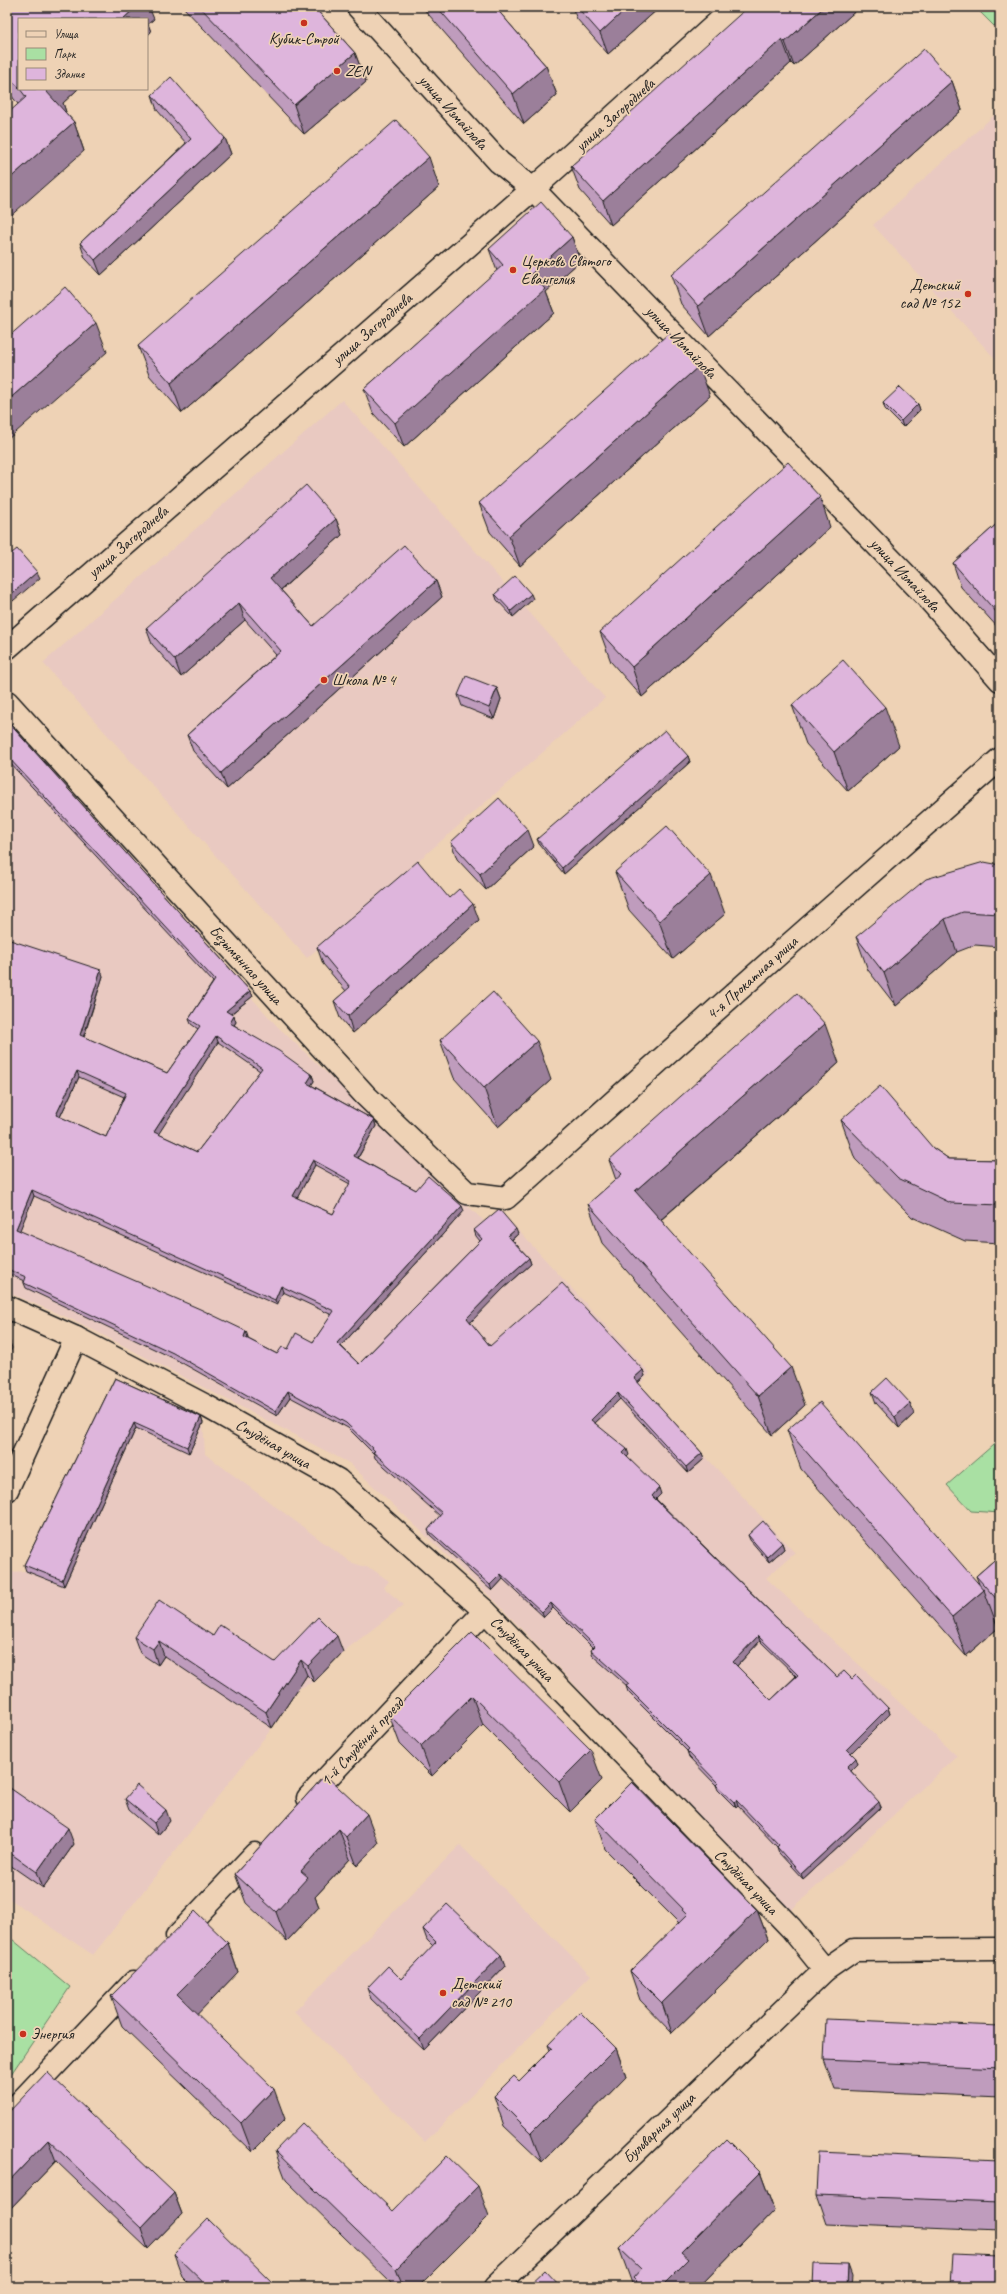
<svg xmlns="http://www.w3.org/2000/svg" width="1007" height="2294" font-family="Caveat,sans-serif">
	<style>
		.built { fill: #e9c9c1 }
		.green { fill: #a9e0a3; stroke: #627e60 }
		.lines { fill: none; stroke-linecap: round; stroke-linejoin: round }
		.street-casing { stroke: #1c1c1c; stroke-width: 25 }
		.secondary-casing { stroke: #1c1c1c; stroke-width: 25 }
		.street { stroke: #eed2b5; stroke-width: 22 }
		.secondary { stroke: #eed2b5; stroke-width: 22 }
		.wall { fill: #bf9cbd; stroke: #1c1c1c; fill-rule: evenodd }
		.shaded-wall { fill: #9b7f9a; stroke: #1c1c1c }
		.building { fill: #deb5dc; stroke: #1c1c1c; fill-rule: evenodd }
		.poi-dot { fill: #c8321e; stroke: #eed2b5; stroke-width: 1.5 }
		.labels { text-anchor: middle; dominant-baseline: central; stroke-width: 3.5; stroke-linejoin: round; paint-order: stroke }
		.poi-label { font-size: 16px; fill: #1c1c1c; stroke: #eed2b5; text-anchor: start }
		.street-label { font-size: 16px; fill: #1c1c1c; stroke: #eed2b5 }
	</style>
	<rect width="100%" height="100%" fill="#eed2b5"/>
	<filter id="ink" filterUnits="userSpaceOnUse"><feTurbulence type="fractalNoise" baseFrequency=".025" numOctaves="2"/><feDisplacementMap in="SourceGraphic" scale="8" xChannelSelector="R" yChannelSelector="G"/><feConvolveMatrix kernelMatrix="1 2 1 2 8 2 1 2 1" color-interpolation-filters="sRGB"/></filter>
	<g filter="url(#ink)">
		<g class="built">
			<path d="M1000 110V364L873 225Z"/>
			<path d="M342 400 605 698 307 958 43 663Z"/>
			<path d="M7 727 277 1026 486 1223 502 1213 650 1373 639 1385 795 1553 766 1578 957 1756 790 1911 495 1601 349 1463 78 1322 7 1292Z"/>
			<path d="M117 1383 203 1423 205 1454 350 1562 372 1569 389 1581 384 1588 404 1605 343 1652 314 1682 298 1689 272 1728 93 1955 7 1897V1579L10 1572 26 1571Z"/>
			<path d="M460 1845 591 1975 425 2142 294 2012Z"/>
		</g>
		<g class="green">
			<path d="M975 7H1000V20L994 26Z"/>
			<path d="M1000 1439V1513L971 1511 947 1485Z"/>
			<path d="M7 1935 70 1987 7 2080Z"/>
		</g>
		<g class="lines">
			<defs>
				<g id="street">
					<path d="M7 648 533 189 926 596 1000 680"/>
					<path d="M7 702 365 1095 467 1193 506 1198 790 944 1000 759"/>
					<path d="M7 1307 76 1338 208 1407 338 1480 485 1611 791 1928 825 1970 854 1950 1000 1949"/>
					<path d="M7 1490 76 1338"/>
					<path d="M308 1798 485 1611"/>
					<path d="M177 1936 255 1854"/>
					<path d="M7 2116 134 1982"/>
					<path d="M495 2287 825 1970"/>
				</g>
				<path id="secondary" d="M358 7 499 162 533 189 735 7"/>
			</defs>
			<use href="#street" class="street-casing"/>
			<use href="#secondary" class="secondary-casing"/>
			<use href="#street" class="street"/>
			<use href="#secondary" class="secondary"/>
		</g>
		<g class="wall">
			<path d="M7 7 154 19 148 24 151 32 147 36V19H19V89H78L63 103 66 112H65L74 122 84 151 18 104 7 90Z"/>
			<path d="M183 7H314L355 53 366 82 304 134Z"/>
			<path d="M422 7H495L546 66 557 95 524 124Z"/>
			<path d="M572 7H660L608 54 577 19Z"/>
			<path d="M860 7 794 66 791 63 611 225 580 190 571 166 757 11Z"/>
			<path d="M952 81 962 110 709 336 681 304 671 275Z"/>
			<path d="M152 95 225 138 231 154 101 275 85 258 80 243 186 143 157 110Z"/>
			<path d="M439 187 182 413 149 375 138 346Z"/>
			<path d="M1000 219V230L997 222Z"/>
			<path d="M572 237 580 261 546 292 554 313 404 447 373 413 364 389 497 271 489 249Z"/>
			<path d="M710 396 520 566 490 532 479 503Z"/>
			<path d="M883 403 918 404 920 410 903 427 885 409Z"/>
			<path d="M336 519 342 535 281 590 313 626 436 581 442 597 227 789 193 751 187 735 276 655 245 620 181 677 152 644 146 628Z"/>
			<path d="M1000 521V630L961 587 953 563Z"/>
			<path d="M830 527 642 697 611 662 600 632Z"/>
			<path d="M495 594 533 599 513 617 497 600Z"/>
			<path d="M497 688 501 699 494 719 462 706 458 695Z"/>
			<path d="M792 705 899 746 848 791 806 744Z"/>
			<path d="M7 721 250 991 253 996 231 1014 236 1022 234 1025 312 1075 314 1081 311 1085 374 1120 376 1126 358 1158 416 1190 464 1211 341 1346 359 1364 480 1241 476 1236 474 1230 518 1234 512 1240 529 1258 531 1264 504 1288 470 1322 490 1346 643 1370 645 1376 638 1383 702 1453 704 1459 688 1473 620 1399 595 1423 629 1455 627 1457 661 1494 656 1499 837 1677 852 1679 888 1708 890 1714 851 1753 858 1764 851 1771 881 1807 803 1879 779 1853 777 1847 738 1806 736 1808 718 1790 716 1785 689 1757 687 1751 628 1692 626 1686H627L593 1656 591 1650 593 1648 553 1608 544 1617 503 1579 492 1591 430 1535 428 1530 440 1516 375 1458 374 1454 348 1428 290 1397 277 1416 175 1359 26 1288 24 1283V1281L7 1273V939L103 976 84 1037 167 1073 198 1029 191 1024 189 1019 213 982 7 760ZM218 1042 260 1071 197 1152 158 1134ZM79 1077 124 1097 106 1137 60 1117ZM315 1165 350 1184 333 1214 297 1198ZM34 1196 277 1305 283 1292 332 1315 313 1342 288 1349 277 1354 248 1339V1337L19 1231ZM760 1641 796 1676 771 1700 737 1666Z"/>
			<path d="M688 756 690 762 564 874 539 844 537 839Z"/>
			<path d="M451 842 534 846 486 890 457 859Z"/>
			<path d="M1000 865V947L975 945 957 952 896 1006 868 970 856 937Z"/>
			<path d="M615 872 725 914 673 959 629 910Z"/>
			<path d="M449 898 479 920 353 1033 340 1018 334 1001 346 991 323 964 317 947Z"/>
			<path d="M440 1040 551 1080 498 1127 454 1078Z"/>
			<path d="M839 1063 661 1220 805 1405 772 1435 602 1243 588 1204 616 1180 609 1160Z"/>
			<path d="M841 1120 933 1148 949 1159 1000 1160V1243L965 1241 912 1217 855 1159Z"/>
			<path d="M115 1378 201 1417 203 1423 189 1453 136 1428 64 1586 26 1571 24 1565Z"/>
			<path d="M872 1392 910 1403 914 1414 899 1428 876 1403Z"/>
			<path d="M787 1430 979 1584 976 1576 1000 1555V1625L995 1620 998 1628 966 1656 801 1469Z"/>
			<path d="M748 1535 782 1543 784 1549 769 1562 750 1540Z"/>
			<path d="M472 1632 602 1780 570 1812 483 1725 432 1776 400 1744 389 1715Z"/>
			<path d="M213 1636 275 1662 343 1652 314 1682 307 1675 272 1728 164 1656 158 1665 140 1653 134 1637Z"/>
			<path d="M325 1775 378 1843 357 1866 350 1859 315 1897 319 1907 287 1941 246 1903 235 1874Z"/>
			<path d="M7 1786 74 1844 43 1888 7 1863Z"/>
			<path d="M125 1799 170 1821 158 1835 129 1810Z"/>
			<path d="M595 1819 757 1910 768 1939 672 2033 640 2000 630 1971 679 1923 605 1849Z"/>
			<path d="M423 1929 501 1955 505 1966 424 2050 371 1999 367 1988 401 1979 433 1946 427 1940Z"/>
			<path d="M228 1943 238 1972 197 2014 285 2119 252 2152 122 2026 111 1996Z"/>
			<path d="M1000 2026V2097L835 2090 824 2060Z"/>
			<path d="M548 2045 616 2048 626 2077 542 2162 504 2126 494 2096 519 2081 550 2050Z"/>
			<path d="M7 2114 174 2193 182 2214 148 2249 56 2161 7 2212Z"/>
			<path d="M275 2151 393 2211 489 2216 418 2287H395L286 2180Z"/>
			<path d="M1000 2160V2231L826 2224 816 2195Z"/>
			<path d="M760 2172 774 2210 699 2287H633V2286L619 2248Z"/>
			<path d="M174 2254 277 2287H193L182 2276Z"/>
		</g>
		<g class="shaded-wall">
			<path d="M136 7H149L154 19 148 24 151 32 147 36V19H123Z"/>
			<path d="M628 7H660L608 54 600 33Z"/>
			<path d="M824 7H860L794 66 785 42Z"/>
			<path d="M782 39 791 63 611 225 603 201Z"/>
			<path d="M355 53 366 82 304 134 294 105Z"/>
			<path d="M546 66 557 95 524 124 513 94Z"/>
			<path d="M952 81 962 110 709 336 698 306Z"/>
			<path d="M48 89H78L63 103 66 112 57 120 46 91Z"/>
			<path d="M74 122 84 151 7 219V181Z"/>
			<path d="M225 138 231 154 101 275 95 260Z"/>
			<path d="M429 157 439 187 182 413 171 383Z"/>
			<path d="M572 237 580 261 546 292 554 313 404 447 395 423 531 274Z"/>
			<path d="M96 323 107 352 7 440V401Z"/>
			<path d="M699 366 710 396 520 566 509 536Z"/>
			<path d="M918 404 920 410 903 427 901 421Z"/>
			<path d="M820 497 830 527 642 697 632 667Z"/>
			<path d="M336 519 342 535 276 594 270 578Z"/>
			<path d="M37 572 40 578 7 606V598Z"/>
			<path d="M436 581 442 597 227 789 221 773Z"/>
			<path d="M531 594 533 599 513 617 511 611Z"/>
			<path d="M239 603 245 620 181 677 175 660Z"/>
			<path d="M1000 611V620L998 614Z"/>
			<path d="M497 688 501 699 494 719 489 708Z"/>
			<path d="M885 707 899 746 848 791 834 752Z"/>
			<path d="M688 756 690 762 564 874 562 868Z"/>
			<path d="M528 830 534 846 486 890 480 874Z"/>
			<path d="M711 875 725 914 673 959 659 921Z"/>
			<path d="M473 904 479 920 353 1033 348 1016Z"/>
			<path d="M945 919 957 952 896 1006 884 973Z"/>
			<path d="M101 970 103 976 82 1041 80 1035Z"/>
			<path d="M250 991 253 996 228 1016 226 1011Z"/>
			<path d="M234 1016 236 1022 232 1028 230 1023Z"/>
			<path d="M825 1024 839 1063 649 1230 635 1191Z"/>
			<path d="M216 1036 218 1042 156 1138 154 1132Z"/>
			<path d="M537 1041 551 1080 498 1127 484 1088Z"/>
			<path d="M77 1071 79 1077 58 1121 56 1115Z"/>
			<path d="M312 1075 314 1081 309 1089 307 1083Z"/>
			<path d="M374 1120 376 1126 356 1161 354 1156Z"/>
			<path d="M313 1160 315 1165 295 1202 293 1196Z"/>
			<path d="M32 1190 34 1196 18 1235 16 1229Z"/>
			<path d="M462 1206 464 1211 339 1348 337 1343Z"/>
			<path d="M516 1229 518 1234 510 1241 508 1236Z"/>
			<path d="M529 1258 531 1264 504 1288 469 1324 467 1318 502 1282Z"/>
			<path d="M281 1286 283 1292 277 1305 275 1300Z"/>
			<path d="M246 1331 248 1337 246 1343 244 1337Z"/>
			<path d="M7 1333 12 1348 7 1361Z"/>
			<path d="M791 1367 805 1405 772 1435 758 1396Z"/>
			<path d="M643 1370 645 1376 636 1384 634 1378Z"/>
			<path d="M288 1391 290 1397 277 1416 275 1411Z"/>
			<path d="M618 1393 620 1399 593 1425 591 1420Z"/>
			<path d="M910 1403 914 1414 899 1428 895 1417Z"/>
			<path d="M201 1417 203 1423 189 1453 187 1447Z"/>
			<path d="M134 1423 136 1428 64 1586 62 1580Z"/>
			<path d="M627 1449 629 1455 625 1459 623 1453Z"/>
			<path d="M702 1453 704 1459 688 1473 686 1467Z"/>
			<path d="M659 1488 661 1494 654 1501 652 1496Z"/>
			<path d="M782 1543 784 1549 769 1562 767 1557Z"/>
			<path d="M501 1574 503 1579 492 1591 490 1585Z"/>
			<path d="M984 1590 998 1628 966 1656 952 1617Z"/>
			<path d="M551 1603 553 1608 544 1617 542 1612Z"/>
			<path d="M337 1636 343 1652 314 1682 308 1666Z"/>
			<path d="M758 1636 760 1641 735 1668 733 1662Z"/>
			<path d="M159 1641 164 1656 158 1665 153 1649Z"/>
			<path d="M301 1660 307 1675 272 1728 266 1712Z"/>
			<path d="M472 1696 483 1725 432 1776 421 1746Z"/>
			<path d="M888 1708 890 1714 849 1755 847 1749Z"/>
			<path d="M591 1750 602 1780 570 1812 559 1782Z"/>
			<path d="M856 1758 858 1764 849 1773 847 1767Z"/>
			<path d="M736 1800 738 1806 736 1808 734 1802Z"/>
			<path d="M879 1802 881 1807 803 1879 801 1874Z"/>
			<path d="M166 1810 170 1821 158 1835 154 1823Z"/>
			<path d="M367 1814 378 1843 357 1866 346 1837Z"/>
			<path d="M68 1828 74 1844 43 1888 37 1872Z"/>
			<path d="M339 1829 350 1859 315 1897 319 1907 287 1941 276 1912 301 1871Z"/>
			<path d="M757 1910 768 1939 672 2033 662 2003Z"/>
			<path d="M228 1943 238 1972 188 2024 177 1994Z"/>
			<path d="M501 1955 505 1966 424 2050 420 2039Z"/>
			<path d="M616 2048 626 2077 542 2162 531 2133Z"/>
			<path d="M274 2089 285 2119 252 2152 241 2123Z"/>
			<path d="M48 2140 56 2161 7 2212V2183Z"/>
			<path d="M760 2172 774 2210 699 2287H661L681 2252Z"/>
			<path d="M478 2186 489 2216 418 2287H403L396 2269Z"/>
			<path d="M174 2193 182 2214 148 2249 141 2228Z"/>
			<path d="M848 2265 852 2276 851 2287H847Z"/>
		</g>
		<g class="building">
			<path d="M7 7H136L123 19H19V88L7 74Z"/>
			<path d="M200 7H314L355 53 294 105Z"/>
			<path d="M437 7H495L546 66 513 94Z"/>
			<path d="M577 7H628L600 33Z"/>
			<path d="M748 7H753L757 11 761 7H824L785 42 782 39 603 201 571 166Z"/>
			<path d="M924 49 952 81 698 306 671 275Z"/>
			<path d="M171 77 225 138 95 260 80 243 191 139 152 95Z"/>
			<path d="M20 89H48L46 91 74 122 7 181V114L26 97Z"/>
			<path d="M396 120 429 157 171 383 138 346Z"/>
			<path d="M541 202 572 237 531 274 545 289 395 423 364 389 503 265 489 249Z"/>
			<path d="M1000 219V225L997 222Z"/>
			<path d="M65 287 96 323 7 401V338Z"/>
			<path d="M669 333 699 366 509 536 479 503Z"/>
			<path d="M900 387 918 404 901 421 883 403Z"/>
			<path d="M788 462 820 497 632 667 600 632Z"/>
			<path d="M306 485 336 519 270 578 313 626 404 545 436 581 221 773 187 735 281 651 239 603 175 660 146 628Z"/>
			<path d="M1000 521V611L998 614 953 563Z"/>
			<path d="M17 549 37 572 7 598V557Z"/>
			<path d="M515 576 531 594 511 611 495 594Z"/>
			<path d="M843 660 885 707 834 752 792 705Z"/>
			<path d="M466 676 497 688 489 708 458 695Z"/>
			<path d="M7 721 250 991 226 1011 234 1016 230 1023 279 1051 312 1075 307 1083 374 1120 354 1156 416 1190 428 1176 462 1206 337 1343 359 1364 482 1239 474 1230 499 1209 516 1229 508 1236 529 1258 502 1282 467 1318 490 1346 562 1283 643 1370 634 1378 702 1453 686 1467 618 1393 591 1420 627 1449 623 1453 659 1488 652 1496 837 1677 844 1671 852 1679 856 1675 888 1708 847 1749 856 1758 847 1767 879 1802 801 1874 777 1847 779 1845 736 1800 734 1802 716 1785 718 1783 687 1751 689 1749 626 1686 629 1684 591 1650 595 1646 551 1603 542 1612 501 1574 490 1585 428 1530 442 1513 373 1452 375 1451 346 1423 288 1391 275 1411 173 1353 24 1283 26 1277 7 1269V939L101 970 80 1035 167 1073 200 1026 189 1019 215 980 7 756ZM216 1036 262 1068 197 1152 154 1132ZM77 1071 126 1093 106 1137 56 1115ZM313 1160 351 1181 333 1214 293 1196ZM32 1190 275 1300 281 1286 334 1311 313 1342 296 1333 288 1349 282 1347 277 1354 244 1337 246 1331 200 1309 16 1229ZM758 1636 798 1675 771 1700 733 1662Z"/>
			<path d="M665 730 688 756 562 868 537 839Z"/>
			<path d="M499 798 528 830 480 874 451 842Z"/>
			<path d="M667 826 711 875 659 921 615 872Z"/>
			<path d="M418 861 449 898 459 889 473 904 348 1016 334 1001 350 987 317 947Z"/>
			<path d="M984 862 1000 865V914L963 912 945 919 884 973 856 937 926 879Z"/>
			<path d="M493 992 537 1041 484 1088 440 1040Z"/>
			<path d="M797 993 825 1024 635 1191 791 1367 758 1396 588 1204 622 1174 609 1160Z"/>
			<path d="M880 1086 933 1148 949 1159 1000 1160V1205L951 1203 898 1178 841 1120Z"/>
			<path d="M115 1378 201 1417 187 1447 134 1423 62 1580 24 1565Z"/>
			<path d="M887 1378 910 1403 895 1417 872 1392Z"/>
			<path d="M820 1402 984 1590 952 1617 787 1430Z"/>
			<path d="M763 1521 782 1543 767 1557 748 1535Z"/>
			<path d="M1000 1555V1603L976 1576Z"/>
			<path d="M159 1600 213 1636 220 1625 275 1662 318 1617 337 1636 308 1666 301 1660 266 1712 159 1641 153 1649 134 1637Z"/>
			<path d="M472 1632 591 1750 559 1782 472 1696 421 1746 389 1715Z"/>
			<path d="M325 1775 367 1814 346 1837 339 1829 301 1871 308 1877 276 1912 235 1874Z"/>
			<path d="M632 1782 757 1910 662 2003 630 1971 688 1914 595 1819Z"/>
			<path d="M137 1785 166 1810 154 1823 125 1799Z"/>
			<path d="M7 1786 68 1828 37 1872 7 1851Z"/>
			<path d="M447 1904 501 1955 420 2039 367 1988 388 1966 401 1979 436 1942 423 1929Z"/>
			<path d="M195 1911 228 1943 177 1994 274 2089 241 2123 111 1996Z"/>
			<path d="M580 2012 616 2048 531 2133 494 2096 514 2076 519 2081 552 2048 548 2045Z"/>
			<path d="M826 2019 1000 2026V2068L824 2060Z"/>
			<path d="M47 2072 174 2193 141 2228 48 2140 7 2183V2114Z"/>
			<path d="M302 2123 393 2211 447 2156 478 2186 396 2269 275 2151Z"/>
			<path d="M727 2139 760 2172 681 2252 689 2259 661 2287H642L633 2278 641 2269 619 2248Z"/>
			<path d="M818 2152 1000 2160V2202L816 2195Z"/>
			<path d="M208 2219 277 2287H208L174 2254Z"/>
			<path d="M953 2254 1000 2256 999 2287H951Z"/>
			<path d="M814 2264 848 2265 847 2287 813 2286Z"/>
			<path d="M545 2270 561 2287H527Z"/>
		</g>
	</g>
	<g class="poi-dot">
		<circle cx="304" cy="23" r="4"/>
		<circle cx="337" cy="71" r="4"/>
		<circle cx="513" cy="270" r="4"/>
		<circle cx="968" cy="294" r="4"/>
		<circle cx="324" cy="680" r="4"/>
		<circle cx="443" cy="1993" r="4"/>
		<circle cx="23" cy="2034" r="4"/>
	</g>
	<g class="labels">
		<g class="poi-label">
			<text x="304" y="39" text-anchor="middle">Кубик-Строй</text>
			<text x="345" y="71">ZEN</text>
			<text x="521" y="261">Церковь Святого<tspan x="521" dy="18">Евангелия</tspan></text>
			<text x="960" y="285" text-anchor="end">Детский<tspan x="960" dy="18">сад № 152</tspan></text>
			<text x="332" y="680">Школа № 4</text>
			<text x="451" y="1984">Детский<tspan x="451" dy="18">сад № 210</tspan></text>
			<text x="31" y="2034">Энергия</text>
		</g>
		<g class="street-label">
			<text transform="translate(453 112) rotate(48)">улица Измайлова</text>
			<text transform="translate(615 115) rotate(-42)">улица Загороднева</text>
			<text transform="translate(372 329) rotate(-41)">улица Загороднева</text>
			<text transform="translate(681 342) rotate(46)">улица Измайлова</text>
			<text transform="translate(128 542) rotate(-41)">улица Загороднева</text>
			<text transform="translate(905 575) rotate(47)">улица Измайлова</text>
			<text transform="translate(246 965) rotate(48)">Безымянная улица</text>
			<text transform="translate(752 978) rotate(-42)">4-я Прокатная улица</text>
			<text transform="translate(273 1444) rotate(30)">Студёная улица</text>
			<text transform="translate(522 1649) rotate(46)">Студёная улица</text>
			<text transform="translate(362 1742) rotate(-47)">1-й Студёный проезд</text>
			<text transform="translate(746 1882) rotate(46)">Студёная улица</text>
			<text transform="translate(659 2128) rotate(-44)">Бульварная улица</text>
		</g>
	</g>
	<rect width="1007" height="2294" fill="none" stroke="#eed2b5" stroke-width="24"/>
	<rect x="12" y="12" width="983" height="2270" fill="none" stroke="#1c1c1c" stroke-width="1.5" filter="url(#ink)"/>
	<rect x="18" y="18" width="130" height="72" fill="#eed2b5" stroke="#9a8978"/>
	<rect x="26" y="31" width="20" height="6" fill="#eed2b5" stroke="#9a8978"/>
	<text x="54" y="38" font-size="12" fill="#1c1c1c">Улица</text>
	<rect x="26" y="48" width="20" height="12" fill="#a9e0a3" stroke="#9a8978"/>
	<text x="54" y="58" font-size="12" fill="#1c1c1c">Парк</text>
	<rect x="26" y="68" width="20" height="12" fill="#deb5dc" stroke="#9a8978"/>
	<text x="54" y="78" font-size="12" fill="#1c1c1c">Здание</text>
</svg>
